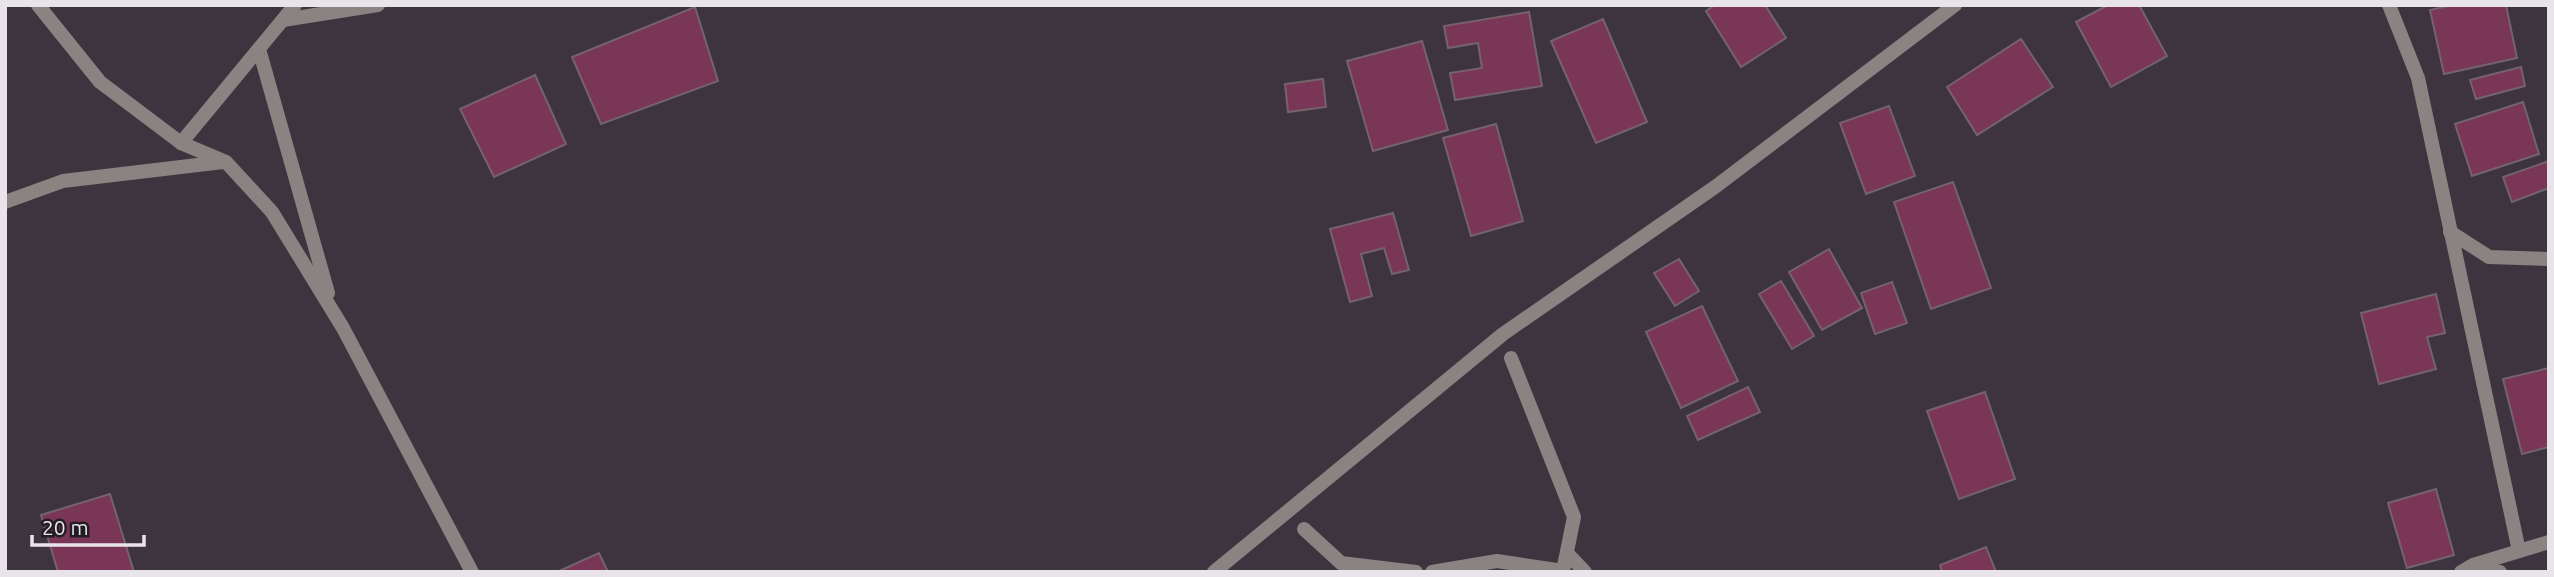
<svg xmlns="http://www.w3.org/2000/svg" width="2554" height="577" font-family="Ubuntu,sans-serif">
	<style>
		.building { fill: #7a3657; stroke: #74636a; stroke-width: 2 }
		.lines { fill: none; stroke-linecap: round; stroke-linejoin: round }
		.minor { stroke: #8b8282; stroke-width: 14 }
		.tertiary { stroke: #8b8282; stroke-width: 14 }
	</style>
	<rect width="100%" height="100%" fill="#3d3440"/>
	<g class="building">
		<path d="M1715 5H1765L1786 38 1741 67 1706 11Z"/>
		<path d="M2108 5H2139L2167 56 2111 87 2076 22Z"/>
		<path d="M2453 5H2506L2517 58 2444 74 2430 10Z"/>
		<path d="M695 7 718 81 601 124 572 57Z"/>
		<path d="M1529 12 1542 86 1455 100 1450 73 1482 68 1478 43 1448 48 1444 26Z"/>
		<path d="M1603 19 1647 122 1596 143 1551 41Z"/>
		<path d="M2021 39 2053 87 1977 135 1947 87Z"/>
		<path d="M1422 41 1448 130 1373 151 1347 61Z"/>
		<path d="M2521 67 2525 86 2476 99 2470 80Z"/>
		<path d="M535 75 566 144 494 177 460 109Z"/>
		<path d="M1323 79 1326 107 1288 112 1285 84Z"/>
		<path d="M2523 102 2539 154 2472 176 2455 124Z"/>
		<path d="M1889 106 1915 176 1866 194 1840 123Z"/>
		<path d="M1496 124 1523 221 1471 236 1443 138Z"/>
		<path d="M2549 161V188L2512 202 2503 177Z"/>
		<path d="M1953 182 1991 288 1931 309 1894 202Z"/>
		<path d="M1393 213 1409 270 1392 274 1384 248 1361 254 1372 296 1350 302 1330 229Z"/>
		<path d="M1829 249 1862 308 1822 330 1789 272Z"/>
		<path d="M1679 259 1699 291 1675 306 1654 273Z"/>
		<path d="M1781 281 1814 336 1792 349 1759 294Z"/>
		<path d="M1892 282 1907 323 1875 334 1861 293Z"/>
		<path d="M2436 294 2445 333 2427 337 2436 369 2379 384 2361 313Z"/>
		<path d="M1702 306 1738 381 1681 408 1646 332Z"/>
		<path d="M2549 368V447L2522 454 2503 379Z"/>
		<path d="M1748 387 1760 412 1698 440 1687 416Z"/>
		<path d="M1985 392 2015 479 1959 499 1927 411Z"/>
		<path d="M2436 489 2454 555 2407 568 2388 503Z"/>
		<path d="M110 494 134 572H58L41 515Z"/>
		<path d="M1986 547 1996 572H1942L1940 565Z"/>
		<path d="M599 553 608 572H557Z"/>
	</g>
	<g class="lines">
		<g class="minor">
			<path d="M38 5 100 82 181 143 226 162 272 212 343 328 472 572"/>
			<path d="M2389 5 2418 78 2519 551"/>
			<path d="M283 20 378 5"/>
			<path d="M259 49 328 293"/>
			<path d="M181 143 295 5"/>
			<path d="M5 202 63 181 223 162"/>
			<path d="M2450 232 2489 257 2549 259"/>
			<path d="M1304 529 1341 563 1416 572"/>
			<path d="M1567 553 1585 572"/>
			<path d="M2474 565 2500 572"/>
			<path d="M1432 572 1497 561 1563 571 1574 517 1511 358"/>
			<path d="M2461 572 2473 565 2549 542"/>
		</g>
		<path class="tertiary" d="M1214 572 1503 334 1715 187 1955 5"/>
	</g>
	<rect width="2554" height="577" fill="none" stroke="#e9e3ea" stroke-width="14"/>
	<path d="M32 535v10h112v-10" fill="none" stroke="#e9e3ea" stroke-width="3.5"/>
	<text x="42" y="535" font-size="21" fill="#e9e3ea" stroke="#211d23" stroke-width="5" paint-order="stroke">20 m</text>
</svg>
